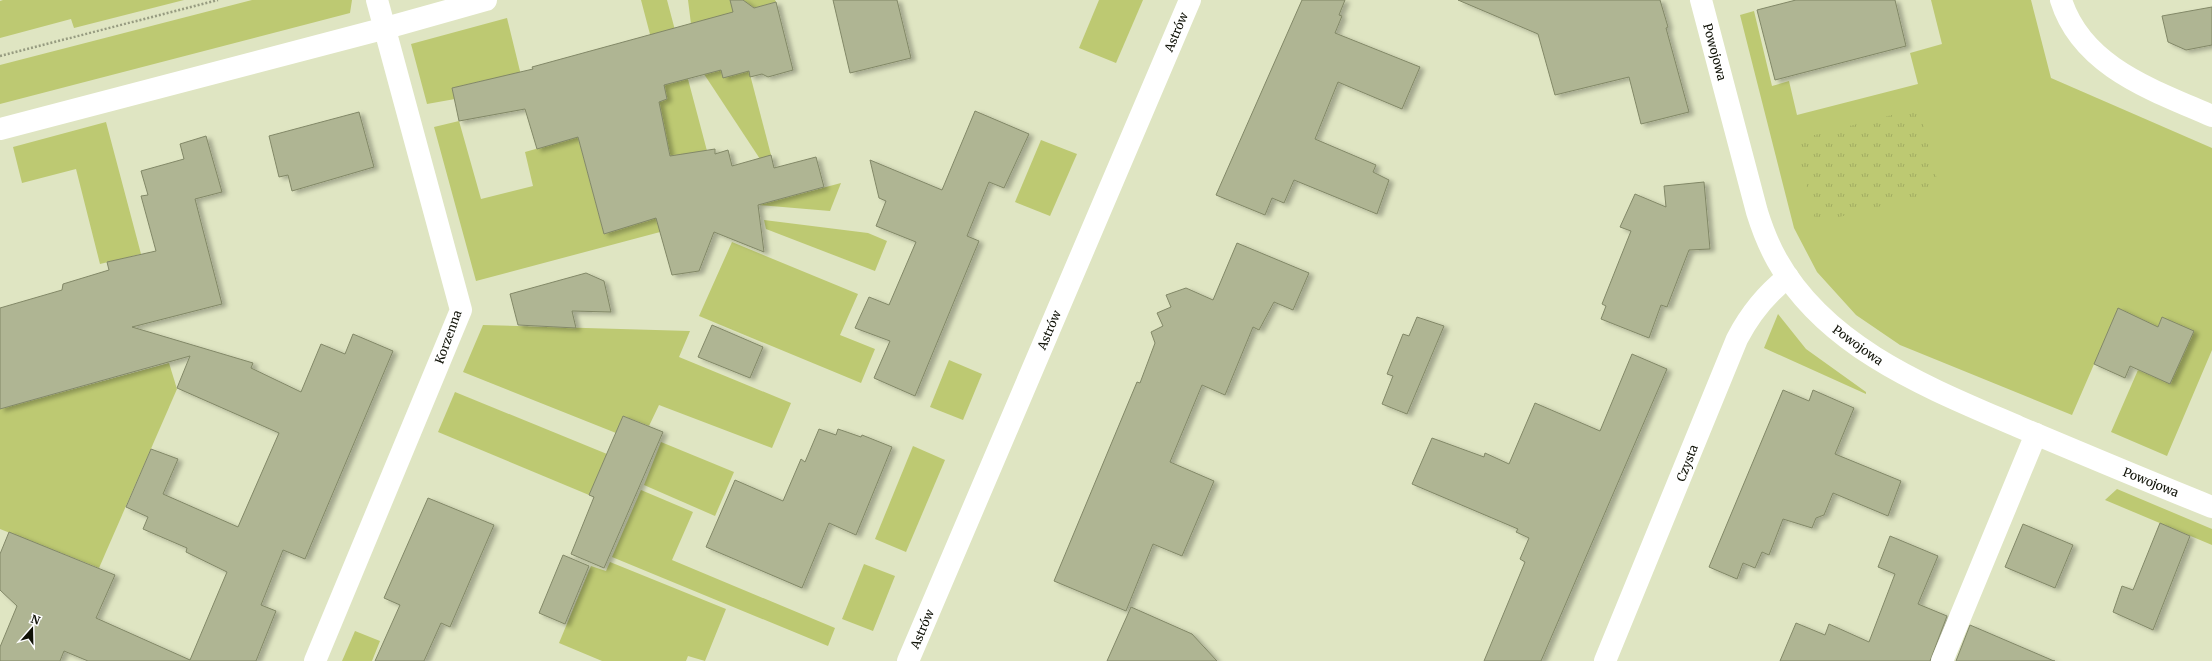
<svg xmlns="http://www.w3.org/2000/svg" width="2212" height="661" font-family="Merriweather,serif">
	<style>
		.grass { fill: #bdc972 }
		.park { fill: url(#park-tufts) }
		.building { fill: #afb593; stroke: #828867; filter: url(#shadow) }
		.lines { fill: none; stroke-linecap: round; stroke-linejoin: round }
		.path { stroke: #979c81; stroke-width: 2.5; stroke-dasharray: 2 2; stroke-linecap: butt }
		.minor { stroke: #fff; stroke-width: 22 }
		.labels { text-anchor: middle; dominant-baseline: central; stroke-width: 4; stroke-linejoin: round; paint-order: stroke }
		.street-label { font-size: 12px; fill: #0f1106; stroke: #fff }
	</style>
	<defs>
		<pattern id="park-tufts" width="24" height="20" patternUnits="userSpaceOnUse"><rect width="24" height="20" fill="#bdc972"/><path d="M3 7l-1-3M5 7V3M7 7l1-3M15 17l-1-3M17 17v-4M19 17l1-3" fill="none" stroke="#a1ac61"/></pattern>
		<filter id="shadow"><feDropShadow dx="4.5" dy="2.5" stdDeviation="2" flood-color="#0004"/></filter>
	</defs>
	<rect width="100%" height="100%" fill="#dfe5c2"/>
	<g class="grass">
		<path d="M3 0H184L74 28 71 19 0 38V1Z"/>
		<path d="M252 0H352L350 13 0 104V65Z"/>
		<path d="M641 0H667L724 215 476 281 434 127 459 121 481 199 533 186 525 152 578 137 604 234 610 232 673 169 669 150 632 109 667 99Z"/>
		<path d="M688 0H775L776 2 754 8 748 4 740 6 737 12 691 24Z"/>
		<path d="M1099 0H1143L1116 63 1079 48Z"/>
		<path d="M1931 0H2031L2051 78 2212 148V350L2167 456 2111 432 2138 370 2170 383 2162 317 2156 331 2118 309 2072 415 1900 345 1856 315 1817 272 1794 228 1740 15 1754 11 1772 86 1789 81 1797 115 1918 84 1910 53 1942 44Z"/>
		<path d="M507 18 529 108 486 80 452 88 455 99 427 104 411 44Z"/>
		<path d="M747 63 771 155 760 159 704 74Z"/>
		<path d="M106 122 141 254 100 264 76 169 22 183 13 147Z"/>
		<path d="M1041 140 1077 154 1050 216 1015 202Z"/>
		<path d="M841 183 830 211 758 205Z"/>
		<path d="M764 220 868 233 887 241 875 271 766 229Z"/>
		<path d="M732 242 858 294 840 335 875 349 861 383 699 316Z"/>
		<path d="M1778 314 1806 349 1866 392V394L1764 348Z"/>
		<path d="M483 325 690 331 679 357 791 403 772 448 659 405 649 426 623 416 616 433 463 372Z"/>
		<path d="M949 360 982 374 963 420 930 407Z"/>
		<path d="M169 363 177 389 99 568 0 529V409Z"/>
		<path d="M455 392 607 454 589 495 438 432Z"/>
		<path d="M661 442 734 472 715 516 644 485Z"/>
		<path d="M913 446 945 460 906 552 875 539Z"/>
		<path d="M2117 489 2212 529V545L2105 500Z"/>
		<path d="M641 490 693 512 672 560 835 628 828 646 612 557Z"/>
		<path d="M610 562 726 609 705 661 688 656 686 661H602L559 643 591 566 606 571Z"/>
		<path d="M864 564 895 576 873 631 842 619Z"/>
		<path d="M355 631 380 641 372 661H342Z"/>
	</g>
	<path class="park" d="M1919 108 1940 191 1816 223 1795 140Z"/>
	<g class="building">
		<path d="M730 0H743L754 8 776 2 793 70 768 77 762 74 750 77 749 71 723 78 721 70 664 85 667 99 659 102 670 156 715 149V154L728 150 732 166 771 155 774 168 816 157 824 187 758 205 764 252 714 232 699 271 672 275 656 218 604 234 578 137 537 149 525 109 459 121 452 88 533 69 532 67 733 12Z"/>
		<path d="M833 0H897L911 58 850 73Z"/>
		<path d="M1302 0H1345L1339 15 1342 16 1335 33 1420 67 1402 109 1338 82 1315 139 1376 165 1373 172 1389 180 1377 214 1294 180 1284 203 1272 198 1265 215 1216 195Z"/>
		<path d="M1458 0H1660L1668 27 1666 28 1689 112 1641 124 1629 77 1555 95 1538 34Z"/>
		<path d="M1796 0H1895L1906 46 1775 80 1757 10Z"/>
		<path d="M2212 7V45L2186 50 2168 42 2162 16Z"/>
		<path d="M975 111 1029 134 1004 188 989 182 967 236 979 241 915 396 874 378 890 341 855 328 869 297 889 305 916 242 876 226 886 201 879 198 870 160 942 190Z"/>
		<path d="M359 112 374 167 292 191 288 175 279 177 269 136Z"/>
		<path d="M206 136 222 192 195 199 222 304 132 327 253 363 251 368 301 392 321 344 345 354 353 334 393 351 305 559 283 550 261 605 276 611 256 661H88L64 651 60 661H0V647L17 606 0 590V554L9 532 115 575 96 618 190 660 227 572 186 552 187 548 143 529 148 517 126 507 151 449 178 459 163 494 238 527 279 433 177 388 190 356 0 409V308L62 290 63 284 109 270 107 262 156 251 141 196 148 195 141 171 184 159 180 144Z"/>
		<path d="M1704 182 1710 249 1689 250 1667 307 1661 305 1649 338 1601 319 1606 306 1602 304 1631 231 1620 227 1635 194 1666 207 1664 186Z"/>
		<path d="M1237 243 1309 273 1293 310 1274 302 1259 330 1253 327 1225 395 1202 385 1170 462 1214 481 1182 556 1153 544 1126 611 1054 581 1137 382 1140 383 1155 343 1151 332 1163 326 1157 313 1171 307 1166 295 1186 288 1213 300Z"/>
		<path d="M586 273 604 281 611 312 572 311 576 328 518 325 510 294Z"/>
		<path d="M2118 308 2158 327 2162 317 2194 331 2170 384 2130 366 2125 378 2094 364Z"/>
		<path d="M1417 317 1444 326 1407 414 1382 404 1393 376 1387 374 1403 334 1409 336Z"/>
		<path d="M712 325 763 347 750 378 698 357Z"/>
		<path d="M1632 354 1667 369 1541 661H1484L1525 562 1520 559 1529 538 1516 532 1518 529 1412 484 1432 438 1484 457 1485 453 1509 464 1535 403 1600 431Z"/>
		<path d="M1783 390 1809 401 1813 390 1854 408 1835 454 1901 481 1888 516 1833 493 1824 515 1816 518 1812 528 1783 519 1769 555 1762 552 1755 568 1743 563 1737 579 1709 567Z"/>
		<path d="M623 416 663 432 604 568 571 554 594 497 589 495Z"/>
		<path d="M819 429 836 435 838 429 861 437 862 435 892 447 856 535 829 523 802 588 706 547 735 480 783 501 801 459 805 462Z"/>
		<path d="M428 498 494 525 450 627 441 623 424 661H375L400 605 384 598Z"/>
		<path d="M2160 523 2190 536 2153 630 2113 612 2122 586 2133 590Z"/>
		<path d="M2023 524 2073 545 2055 588 2005 567Z"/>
		<path d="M1890 536 1938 556 1918 604 1947 616 1930 661H1780L1796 623 1825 635 1829 624 1869 642 1895 574 1878 567Z"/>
		<path d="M563 555 589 566 565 624 539 613Z"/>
		<path d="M1131 607 1192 634 1217 661H1107Z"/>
		<path d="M1970 625 2054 661H2055H1956Z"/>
	</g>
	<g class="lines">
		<path class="path" d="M0 56 218 0"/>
		<g class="minor">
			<path d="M1701 0 1757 212C1762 228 1768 244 1777 260 1827 349 1929 388 2019 427 2083 454 2147 481 2212 507"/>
			<path d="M2061 0C2082 67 2153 90 2212 116"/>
			<path d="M0 129 386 28 486 0"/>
			<path d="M315 661 461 310 377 0"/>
			<path d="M908 661 1190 0"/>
			<path d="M1605 661 1737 339C1750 314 1766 294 1788 277"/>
			<path d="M1942 661 2036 434"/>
		</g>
	</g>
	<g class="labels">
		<g class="street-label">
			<text transform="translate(1176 32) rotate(-67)">Astrów</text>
			<text transform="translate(1715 52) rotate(75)">Powojowa</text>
			<text transform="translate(1049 330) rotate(-67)">Astrów</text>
			<text transform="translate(448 337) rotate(-70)">Korzenna</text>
			<text transform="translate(1858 345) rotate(36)">Powojowa</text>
			<text transform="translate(1687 463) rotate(-69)">Czysta</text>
			<text transform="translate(2151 482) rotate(22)">Powojowa</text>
			<text transform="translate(922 629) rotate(-67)">Astrów</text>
		</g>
	</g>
	<g transform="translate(32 629) rotate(20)" stroke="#ffffff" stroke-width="3" paint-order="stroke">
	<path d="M0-3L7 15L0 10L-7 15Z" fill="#0f1106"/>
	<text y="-6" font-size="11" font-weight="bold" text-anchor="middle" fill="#0f1106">N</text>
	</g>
</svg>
